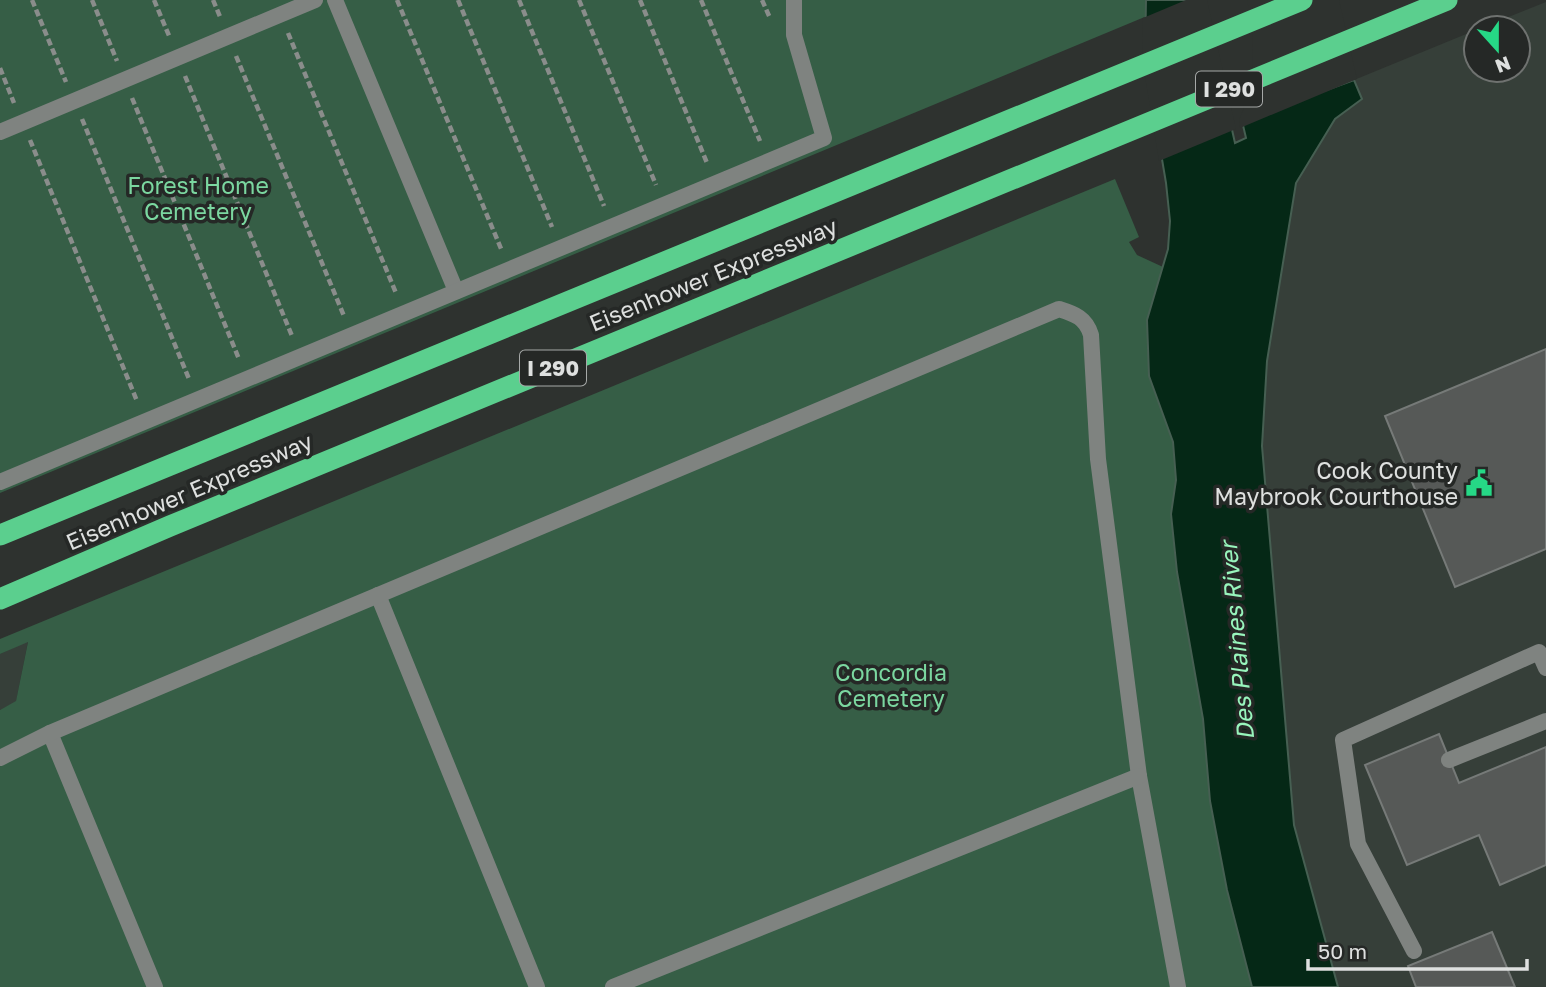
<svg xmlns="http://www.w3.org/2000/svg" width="1546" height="987" font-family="'Golos Text',sans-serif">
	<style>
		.built { fill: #363f39 }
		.green { fill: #365e46 }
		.water { fill: #052816; stroke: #465f52; stroke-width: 2 }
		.pier { fill: #2e322f }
		.building { fill: #565957; stroke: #767a78; stroke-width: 2 }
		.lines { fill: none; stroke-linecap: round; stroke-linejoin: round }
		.path { stroke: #8a8d8b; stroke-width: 4.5; stroke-dasharray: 7 3.5; stroke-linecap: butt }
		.service { stroke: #7f8380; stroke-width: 16 }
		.motorway { stroke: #5bcf8e; stroke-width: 21 }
		.labels { text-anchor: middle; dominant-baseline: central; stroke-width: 7; stroke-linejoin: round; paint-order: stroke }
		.shield { fill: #252826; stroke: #a6a9a8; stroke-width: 2 }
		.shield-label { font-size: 21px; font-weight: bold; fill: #dee0df }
		.park-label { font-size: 23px; fill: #7bd7a0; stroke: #252826 }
		.street-label { font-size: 23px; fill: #dee0df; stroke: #252826 }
		.poi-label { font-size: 23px; fill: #dee0df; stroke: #252826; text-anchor: end }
		.water-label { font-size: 24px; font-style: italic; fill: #98f5bc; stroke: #252826 }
	</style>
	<rect width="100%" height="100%" fill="#2e322f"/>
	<g class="built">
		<path d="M1546 2V987H1338L1294 825 1262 446 1267 361 1296 182 1335 119 1362 99 1354 80 1476 30V70H1518V28H1481Z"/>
		<path d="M28 641 16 702 0 710V654Z"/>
	</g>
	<g class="green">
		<path d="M0 0H1146L1147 16 0 493Z"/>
		<path d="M1115 179 1139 237 1129 242 1137 255 1163 267 1147 320 1162 411 1173 442 1176 480 1171 514 1203 719 1210 801 1227 890 1252 987H0V710L16 701 28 642 0 654V639Z"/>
	</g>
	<path class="water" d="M1146 0H1203L1235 143 1246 138 1242 121 1354 80 1362 99 1335 119 1296 183 1267 361 1262 446 1294 825 1338 987H1252L1227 890 1210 801 1203 719 1177 572 1171 514 1176 480 1173 442 1149 376 1147 320 1168 249 1170 221 1166 183 1145 58Z"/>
	<g class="pier">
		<path d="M1186 0H1207L1236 129 1159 161 1142 58 1143 18Z"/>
		<path d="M1247 0H1339L1357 79 1240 128 1239 120 1252 88 1253 30Z"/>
	</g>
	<g class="building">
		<path d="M1546 349V549L1455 587 1385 416Z"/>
		<path d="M1439 734 1459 783 1546 747V865L1500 885 1479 835 1407 865 1365 765Z"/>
		<path d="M1492 932 1515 987H1416L1408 966Z"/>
	</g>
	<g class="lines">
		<g class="path">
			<path d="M32 0 66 82"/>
			<path d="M92 0 117 61"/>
			<path d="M154 0 170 38"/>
			<path d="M213 0 221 19"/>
			<path d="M397 0 502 251"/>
			<path d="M458 0 552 227"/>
			<path d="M519 0 604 206"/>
			<path d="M579 0 656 185"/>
			<path d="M640 0 707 163"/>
			<path d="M701 0 760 141"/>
			<path d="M762 0 770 18"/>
			<path d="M288 33 396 293"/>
			<path d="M236 56 344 316"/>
			<path d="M0 68 14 103"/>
			<path d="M185 76 292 336"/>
			<path d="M132 98 239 359"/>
			<path d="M82 119 189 379"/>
			<path d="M30 140 137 401"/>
		</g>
		<g class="service">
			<path d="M335 0 456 291"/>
			<path d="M0 132 315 0"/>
			<path d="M0 482 824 138 794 35V0"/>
			<path d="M378 595 537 987"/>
			<path d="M50 733 155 987"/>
			<path d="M0 758 50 733 1059 309C1075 314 1086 318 1091 335L1098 459 1139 776 1178 987"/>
			<path d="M1449 760 1546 721"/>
			<path d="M1414 951 1358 844 1343 740 1539 652 1546 668"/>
			<path d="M613 987 1139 776"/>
		</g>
		<g class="motorway">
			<path d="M0 535 1302 0"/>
			<path d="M0 599 170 526 1447 0"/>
		</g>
	</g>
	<defs>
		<symbol id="civic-bare" viewBox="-9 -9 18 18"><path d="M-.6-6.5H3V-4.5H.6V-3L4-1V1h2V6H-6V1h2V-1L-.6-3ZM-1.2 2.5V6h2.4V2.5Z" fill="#26d886" stroke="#252826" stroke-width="2.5" paint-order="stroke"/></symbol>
	</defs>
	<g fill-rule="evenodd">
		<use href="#civic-bare" x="1460" y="464" width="38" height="38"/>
	</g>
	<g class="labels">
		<g class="shield">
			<rect x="1196" y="71.5" width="66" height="35" rx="5"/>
			<rect x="520" y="350.5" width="66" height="35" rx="5"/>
		</g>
		<g class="shield-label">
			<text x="1229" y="89">I 290</text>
			<text x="553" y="368">I 290</text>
		</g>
		<g class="park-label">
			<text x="198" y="185">Forest Home<tspan x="198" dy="26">Cemetery</tspan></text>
			<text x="891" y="672">Concordia<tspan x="891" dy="26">Cemetery</tspan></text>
		</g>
		<g class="street-label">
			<text transform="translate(713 274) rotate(-22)">Eisenhower Expressway</text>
			<text transform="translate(189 491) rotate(-23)">Eisenhower Expressway</text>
		</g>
		<g class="poi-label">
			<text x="1458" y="470">Cook County<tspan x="1458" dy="26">Maybrook Courthouse</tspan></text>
		</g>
		<g class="water-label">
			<text transform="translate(1236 641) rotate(-95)">Des Plaines River</text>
		</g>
	</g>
	<g transform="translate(1497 49) rotate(159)"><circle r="33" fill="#252826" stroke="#6f7270" stroke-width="2"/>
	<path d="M0-5L12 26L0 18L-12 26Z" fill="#26d886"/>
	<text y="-10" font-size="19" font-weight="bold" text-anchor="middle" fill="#dee0df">N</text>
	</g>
	<path d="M1308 959v10h219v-10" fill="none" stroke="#dee0df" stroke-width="3.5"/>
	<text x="1318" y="959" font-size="21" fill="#dee0df" stroke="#252826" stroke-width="5" paint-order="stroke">50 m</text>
</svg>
